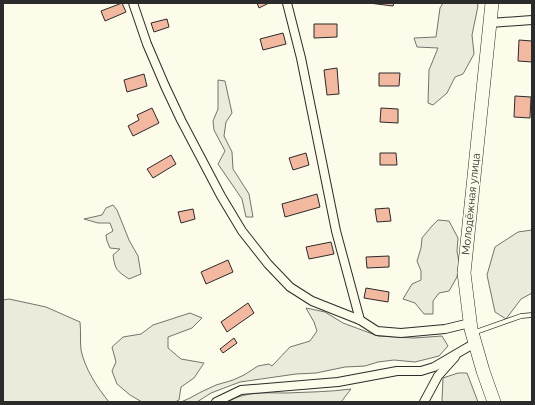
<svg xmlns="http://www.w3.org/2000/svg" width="535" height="405" font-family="Raleway,sans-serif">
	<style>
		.green { fill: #ecebdb; stroke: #74746e }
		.building { fill: #f2b8a0; stroke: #2b2b2b }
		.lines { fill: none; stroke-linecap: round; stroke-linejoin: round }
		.lane-casing { stroke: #2b2b2b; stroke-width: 5.5 }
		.street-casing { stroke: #2b2b2b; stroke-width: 10 }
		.primary-casing { stroke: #2b2b2b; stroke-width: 14 }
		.lane { stroke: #fdfbea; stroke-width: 4 }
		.street { stroke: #fdfbea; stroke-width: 8 }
		.primary { stroke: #fdfbea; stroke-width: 13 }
		.labels { text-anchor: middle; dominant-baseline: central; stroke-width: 3; stroke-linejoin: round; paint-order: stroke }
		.street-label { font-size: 11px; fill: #2b2b2b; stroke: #fdfbea }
	</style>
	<rect width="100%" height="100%" fill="#fdfbea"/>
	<g class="green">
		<path d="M443 3H477L478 6 472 35 474 54 463 74 455 77 447 93 433 105 428 103 429 70 438 48 417 47 414 38 436 37 440 8Z"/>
		<path d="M218 80 225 81 232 113 226 122 224 136 232 152 233 169 249 194 253 217H246L242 199 218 164 225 151 214 130 213 121 218 109Z"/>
		<path d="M113 205 117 210 129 240 138 256 141 274 129 279C117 271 115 270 113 255L120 249 110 248 107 241 106 235 113 231 110 223H98L84 219 102 215 106 208Z"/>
		<path d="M438 220 449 221 458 238 457 251 459 262 457 277 449 291 439 293 433 301V314H424L415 303 403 299 412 284 421 280V271L417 261 421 248 422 238 432 226Z"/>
		<path d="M532 230V293L521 299 506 319 495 312 487 275 495 247 518 232Z"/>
		<path d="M9 299 46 307 80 322C81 331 80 341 81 350 85 369 97 387 109 402H3V300Z"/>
		<path d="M306 308 325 312 343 323 378 336 414 338 442 336 448 346 439 356 415 362 394 360 378 362 365 366 345 367 316 373 296 374 240 382 211 393 197 402H181L190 398 201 392 216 385 233 380 244 375 258 366 269 364 272 366 290 347 310 341 317 331 314 322Z"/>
		<path d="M190 313 202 318 192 328 168 337V348L181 359 204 363 194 378 181 387 179 400 175 402H142L130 395 117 384 112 371 116 362 112 347 123 337 141 334 153 325Z"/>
		<path d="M458 373H467L478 402H443L442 400 443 378Z"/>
		<path d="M351 389 341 402H228C245 391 266 393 286 393 307 392 329 392 351 389Z"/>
	</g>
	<g class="building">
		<path d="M122 3 126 12 105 21 101 11Z"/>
		<path d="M257 3H269L259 8Z"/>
		<path d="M369 3H394L393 6Z"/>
		<path d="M167 19 169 27 154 32 151 23Z"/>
		<path d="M314 24H337V37L314 38Z"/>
		<path d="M283 33 286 44 263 50 260 39Z"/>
		<path d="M519 40 532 41V62L518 61Z"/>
		<path d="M337 68 339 94 327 95 324 70Z"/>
		<path d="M379 73H400L399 86H379Z"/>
		<path d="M144 74 147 86 127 92 124 80Z"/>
		<path d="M515 96 531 97 530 118 514 117Z"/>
		<path d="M152 108 159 123 133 136 128 126 139 120 137 115Z"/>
		<path d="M381 108 398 109V123L380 122Z"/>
		<path d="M306 153 309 165 293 170 289 158Z"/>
		<path d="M380 153H396L397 165H380Z"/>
		<path d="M171 155 176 164 153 178 147 169Z"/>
		<path d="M317 194 320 207 285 217 282 204Z"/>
		<path d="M389 208 391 221 377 222 375 209Z"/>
		<path d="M193 209 195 219 181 223 178 212Z"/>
		<path d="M331 242 334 254 309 259 306 247Z"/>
		<path d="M389 256V267L367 268 366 257Z"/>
		<path d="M228 260 233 272 206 284 201 272Z"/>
		<path d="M366 288 389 292 388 302 364 298Z"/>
		<path d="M248 303 254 313 227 332 221 322Z"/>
		<path d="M234 338 237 343 223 353 220 349Z"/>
	</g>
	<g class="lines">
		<defs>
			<path id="lane" d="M473 333 521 316 532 315"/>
			<g id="street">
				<path d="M133 3 147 44 165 86 181 120 221 196 242 231 268 264 290 287 312 301 360 320 377 331 401 333 445 329 470 323"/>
				<path d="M287 3 301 58 336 231 360 320"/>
				<path d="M490 23 532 20"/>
				<path d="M216 402 241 390 338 382 397 371H421L434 367 475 343"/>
				<path d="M424 402 438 376 455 357"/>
			</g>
			<path id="primary" d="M492 3 486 61 464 273 471 329 483 371 494 402"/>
		</defs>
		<use href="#lane" class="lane-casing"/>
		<use href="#street" class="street-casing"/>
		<use href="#primary" class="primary-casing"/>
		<use href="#lane" class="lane"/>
		<use href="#street" class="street"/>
		<use href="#primary" class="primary"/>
	</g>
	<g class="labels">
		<g class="street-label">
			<text transform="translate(471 204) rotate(-84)">Молодёжная улица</text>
		</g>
	</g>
	<rect width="535" height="405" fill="none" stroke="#2b2b2b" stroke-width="8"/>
</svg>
